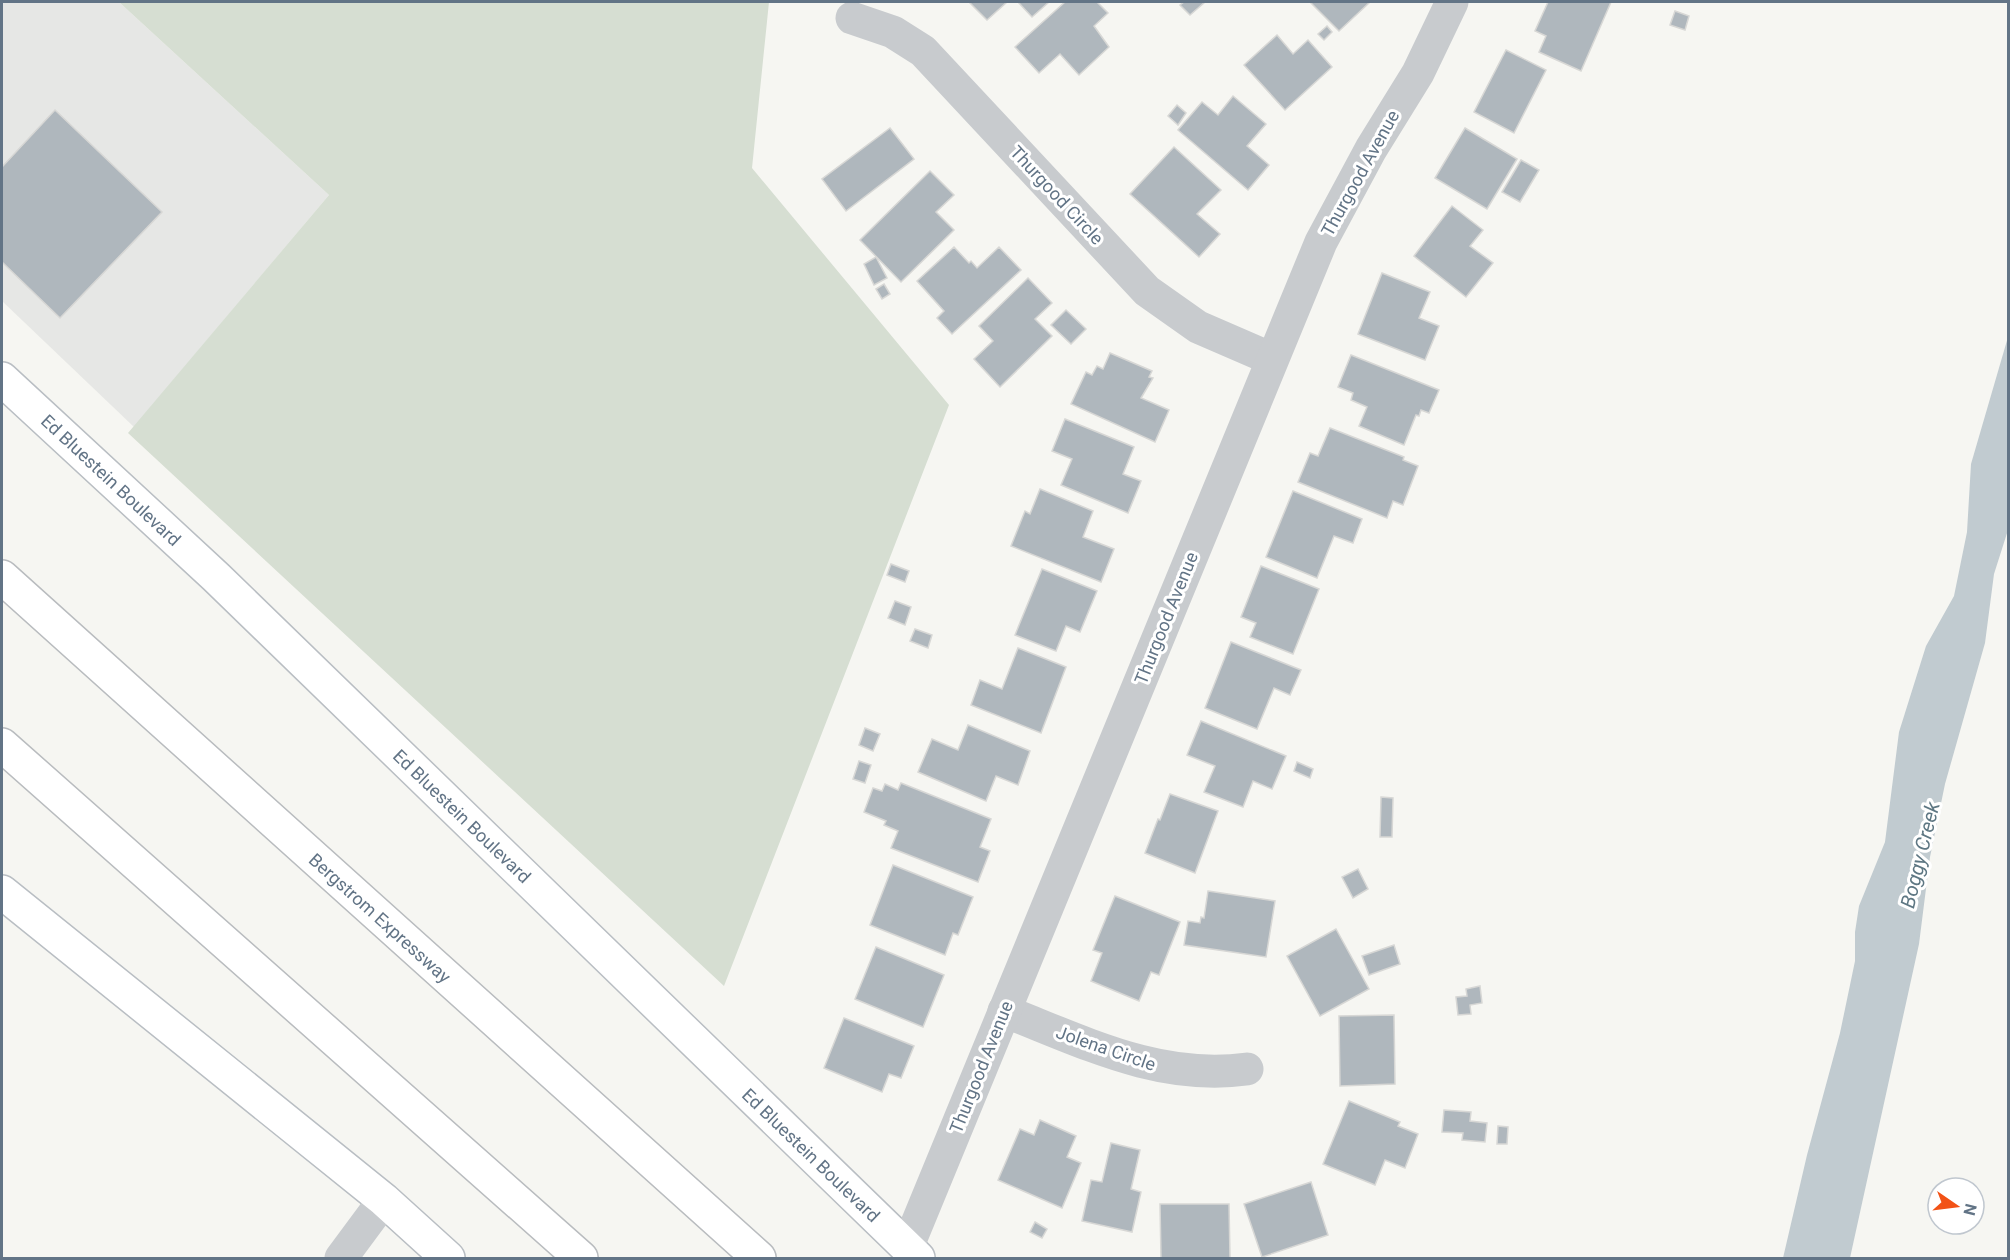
<svg xmlns="http://www.w3.org/2000/svg" width="2010" height="1260" font-family="Roboto,sans-serif">
	<style>
		.built { fill: #e6e7e5 }
		.green { fill: #d6ded2 }
		.water { fill: #c1cbd0 }
		.building { fill: #afb7bd; stroke: #d7d7d5; stroke-width: 1.5 }
		.lines { fill: none; stroke-linecap: round; stroke-linejoin: round }
		.secondary-casing { stroke: #b9bec3; stroke-width: 36 }
		.motorway-casing { stroke: #b9bcbf; stroke-width: 36 }
		.minor { stroke: #c8cbce; stroke-width: 33 }
		.secondary { stroke: #fff; stroke-width: 33 }
		.motorway { stroke: #fff; stroke-width: 33 }
		.labels { text-anchor: middle; dominant-baseline: central; stroke-width: 6; stroke-linejoin: round; paint-order: stroke }
		.street-label { font-size: 18px; fill: #627486; stroke: #fff }
		.water-label { font-size: 20px; font-style: italic; fill: #5e7783; stroke: #fff }
	</style>
	<rect width="100%" height="100%" fill="#f6f6f2"/>
	<path class="built" d="M2 2H119L329 195 134 427 2 301Z"/>
	<path class="green" d="M119 2H769L752 168 949 405 724 986 128 433 329 195Z"/>
	<path class="water" d="M2008 337V530L1994 574 1985 643 1945 784 1930 857 1919 944 1850 1258H1783L1807 1155 1840 1033 1855 961V932L1859 906 1885 842 1899 732 1926 646 1954 596 1967 532 1971 464Z"/>
	<g class="building">
		<path d="M969 2H1007L987 20Z"/>
		<path d="M1018 2H1049L1032 17Z"/>
		<path d="M1065 2H1097L1108 13 1094 26 1109 47 1079 75 1060 54 1039 73 1015 47Z"/>
		<path d="M1184 2H1205L1190 15 1180 5Z"/>
		<path d="M1310 2H1370L1339 31Z"/>
		<path d="M1548 2H1611L1581 71 1539 52 1546 36 1535 31Z"/>
		<path d="M1675 11 1689 16 1685 30 1670 25Z"/>
		<path d="M1327 26 1332 32 1324 40 1318 34Z"/>
		<path d="M1277 35 1293 54 1308 40 1332 67 1285 110 1244 65Z"/>
		<path d="M1506 50 1546 70 1514 133 1474 112Z"/>
		<path d="M1233 96 1266 124 1247 146 1269 165 1248 190 1178 130 1202 102 1218 115Z"/>
		<path d="M1177 105 1186 113 1178 125 1168 116Z"/>
		<path d="M55 110 162 212 60 318 2 262V167Z"/>
		<path d="M890 128 914 159 846 211 822 179Z"/>
		<path d="M1465 128 1517 159 1487 209 1435 178Z"/>
		<path d="M1174 147 1221 190 1197 214 1220 234 1199 257 1130 194Z"/>
		<path d="M1521 160 1539 170 1520 202 1502 192Z"/>
		<path d="M930 171 954 195 936 212 954 230 901 282 860 240Z"/>
		<path d="M1452 206 1483 230 1470 246 1493 263 1466 297 1414 256Z"/>
		<path d="M954 247 969 263 971 261 977 268 999 247 1021 270 952 334 937 318 944 311 917 281Z"/>
		<path d="M876 257 887 278 874 285 864 264Z"/>
		<path d="M1382 273 1430 292 1419 318 1439 326 1425 360 1358 334Z"/>
		<path d="M1028 278 1052 303 1035 319 1052 336 1000 387 974 359 993 341 979 326Z"/>
		<path d="M884 284 890 294 882 299 876 289Z"/>
		<path d="M1066 310 1086 329 1071 344 1051 325Z"/>
		<path d="M1110 353 1152 371 1149 377 1153 378 1141 398 1169 410 1155 442 1071 404 1086 372 1092 375 1097 366 1103 369Z"/>
		<path d="M1351 355 1439 390 1429 413 1421 410 1419 416 1416 415 1404 445 1359 426 1367 407 1351 400 1353 393 1338 387Z"/>
		<path d="M1065 419 1134 447 1123 474 1141 481 1128 513 1061 485 1072 459 1052 451Z"/>
		<path d="M1330 428 1404 457 1403 460 1418 466 1403 505 1393 501 1387 518 1298 482 1310 453 1318 456Z"/>
		<path d="M1040 489 1093 511 1083 537 1114 549 1101 582 1011 546 1025 511 1030 514Z"/>
		<path d="M1293 491 1362 519 1353 543 1334 536 1317 578 1266 557Z"/>
		<path d="M891 564 909 571 905 582 887 575Z"/>
		<path d="M1261 566 1319 589 1293 654 1250 637 1256 623 1241 617Z"/>
		<path d="M1042 569 1097 591 1080 632 1066 626 1056 651 1015 635Z"/>
		<path d="M895 601 911 607 905 625 888 618Z"/>
		<path d="M915 629 932 635 928 648 910 641Z"/>
		<path d="M1231 642 1301 670 1290 695 1274 688 1257 729 1205 708Z"/>
		<path d="M1018 648 1066 667 1041 733 971 705 980 680 1002 689Z"/>
		<path d="M1201 721 1286 756 1272 789 1253 781 1243 807 1204 792 1215 766 1187 755Z"/>
		<path d="M968 725 1030 751 1018 785 996 776 986 801 918 772 932 739 958 750Z"/>
		<path d="M865 728 880 734 873 751 859 745Z"/>
		<path d="M859 761 871 765 865 783 853 779Z"/>
		<path d="M1297 762 1313 769 1310 778 1294 771Z"/>
		<path d="M901 783 991 819 980 847 990 851 978 882 891 848 898 831 884 825 886 821 864 812 873 788 882 791 885 784 898 790Z"/>
		<path d="M1170 794 1218 811 1195 873 1145 853 1158 819 1160 820Z"/>
		<path d="M1381 797 1393 798 1392 837H1380Z"/>
		<path d="M893 865 973 897 958 935 953 933 945 955 870 925Z"/>
		<path d="M1358 869 1368 889 1353 898 1342 877Z"/>
		<path d="M1208 891 1275 901 1266 957 1184 945 1188 921 1200 923 1201 917 1204 918Z"/>
		<path d="M1115 896 1180 922 1159 975 1151 972 1139 1001 1091 981 1102 953 1093 950Z"/>
		<path d="M1336 929 1369 989 1320 1016 1287 956Z"/>
		<path d="M1394 945 1400 964 1369 975 1362 956Z"/>
		<path d="M876 947 944 975 923 1027 855 999Z"/>
		<path d="M1480 986 1482 1003 1470 1005 1471 1014 1458 1015 1456 997 1467 996 1466 989Z"/>
		<path d="M1394 1015 1395 1084 1340 1086 1339 1016Z"/>
		<path d="M844 1018 914 1046 901 1078 889 1074 882 1092 824 1068Z"/>
		<path d="M1349 1101 1400 1122 1398 1126 1418 1134 1405 1168 1385 1160 1375 1185 1323 1164Z"/>
		<path d="M1444 1110 1471 1112 1470 1121 1487 1123 1485 1142 1462 1140 1463 1133 1442 1132Z"/>
		<path d="M1040 1120 1076 1136 1067 1157 1081 1163 1062 1208 998 1180 1020 1129 1034 1135Z"/>
		<path d="M1498 1126 1508 1127 1507 1144H1497Z"/>
		<path d="M1111 1143 1140 1150 1131 1189 1141 1192 1132 1232 1082 1221 1091 1180 1102 1182Z"/>
		<path d="M1311 1182 1328 1235 1262 1257 1244 1204Z"/>
		<path d="M1160 1204H1229L1230 1258H1161Z"/>
		<path d="M1035 1222 1047 1229 1042 1238 1030 1232Z"/>
	</g>
	<g class="lines">
		<defs>
			<g id="secondary">
				<path d="M2 379 216 577 918 1258"/>
				<path d="M2 892 384 1200 448 1258"/>
			</g>
			<g id="motorway">
				<path d="M2 577 759 1258"/>
				<path d="M2 745 581 1258"/>
			</g>
		</defs>
		<use href="#secondary" class="secondary-casing"/>
		<use href="#motorway" class="motorway-casing"/>
		<g class="minor">
			<path d="M852 18 893 32 923 51 1147 291 1198 327 1272 359"/>
			<path d="M1004 1011C1084 1042 1159 1081 1247 1069"/>
			<path d="M907 1248 1321 242 1371 149 1418 73 1452 2"/>
			<path d="M341 1258 384 1200"/>
		</g>
		<use href="#secondary" class="secondary"/>
		<use href="#motorway" class="motorway"/>
	</g>
	<g class="labels">
		<g class="street-label">
			<text transform="translate(1360 173) rotate(-61)">Thurgood Avenue</text>
			<text transform="translate(1057 195) rotate(47)">Thurgood Circle</text>
			<text transform="translate(111 480) rotate(43)">Ed Bluestein Boulevard</text>
			<text transform="translate(1166 618) rotate(-68)">Thurgood Avenue</text>
			<text transform="translate(462 816) rotate(44)">Ed Bluestein Boulevard</text>
			<text transform="translate(380 918) rotate(42)">Bergstrom Expressway</text>
			<text transform="translate(1106 1048) rotate(19)">Jolena Circle</text>
			<text transform="translate(981 1067) rotate(-68)">Thurgood Avenue</text>
			<text transform="translate(811 1155) rotate(44)">Ed Bluestein Boulevard</text>
		</g>
		<g class="water-label">
			<text transform="translate(1920 855) rotate(-76)">Boggy Creek</text>
		</g>
	</g>
	<rect width="2010" height="1260" fill="none" stroke="#627486" stroke-width="6"/>
	<g transform="translate(1956 1206) rotate(104)"><circle r="28" fill="#ffffff" stroke="#c0c7cf" stroke-width="1.5"/>
	<path d="M0-4.5L10 22L0 15L-10 22Z" fill="#f25216"/>
	<text y="-9" font-size="16" font-weight="bold" text-anchor="middle" fill="#627486">N</text>
	</g>
</svg>
